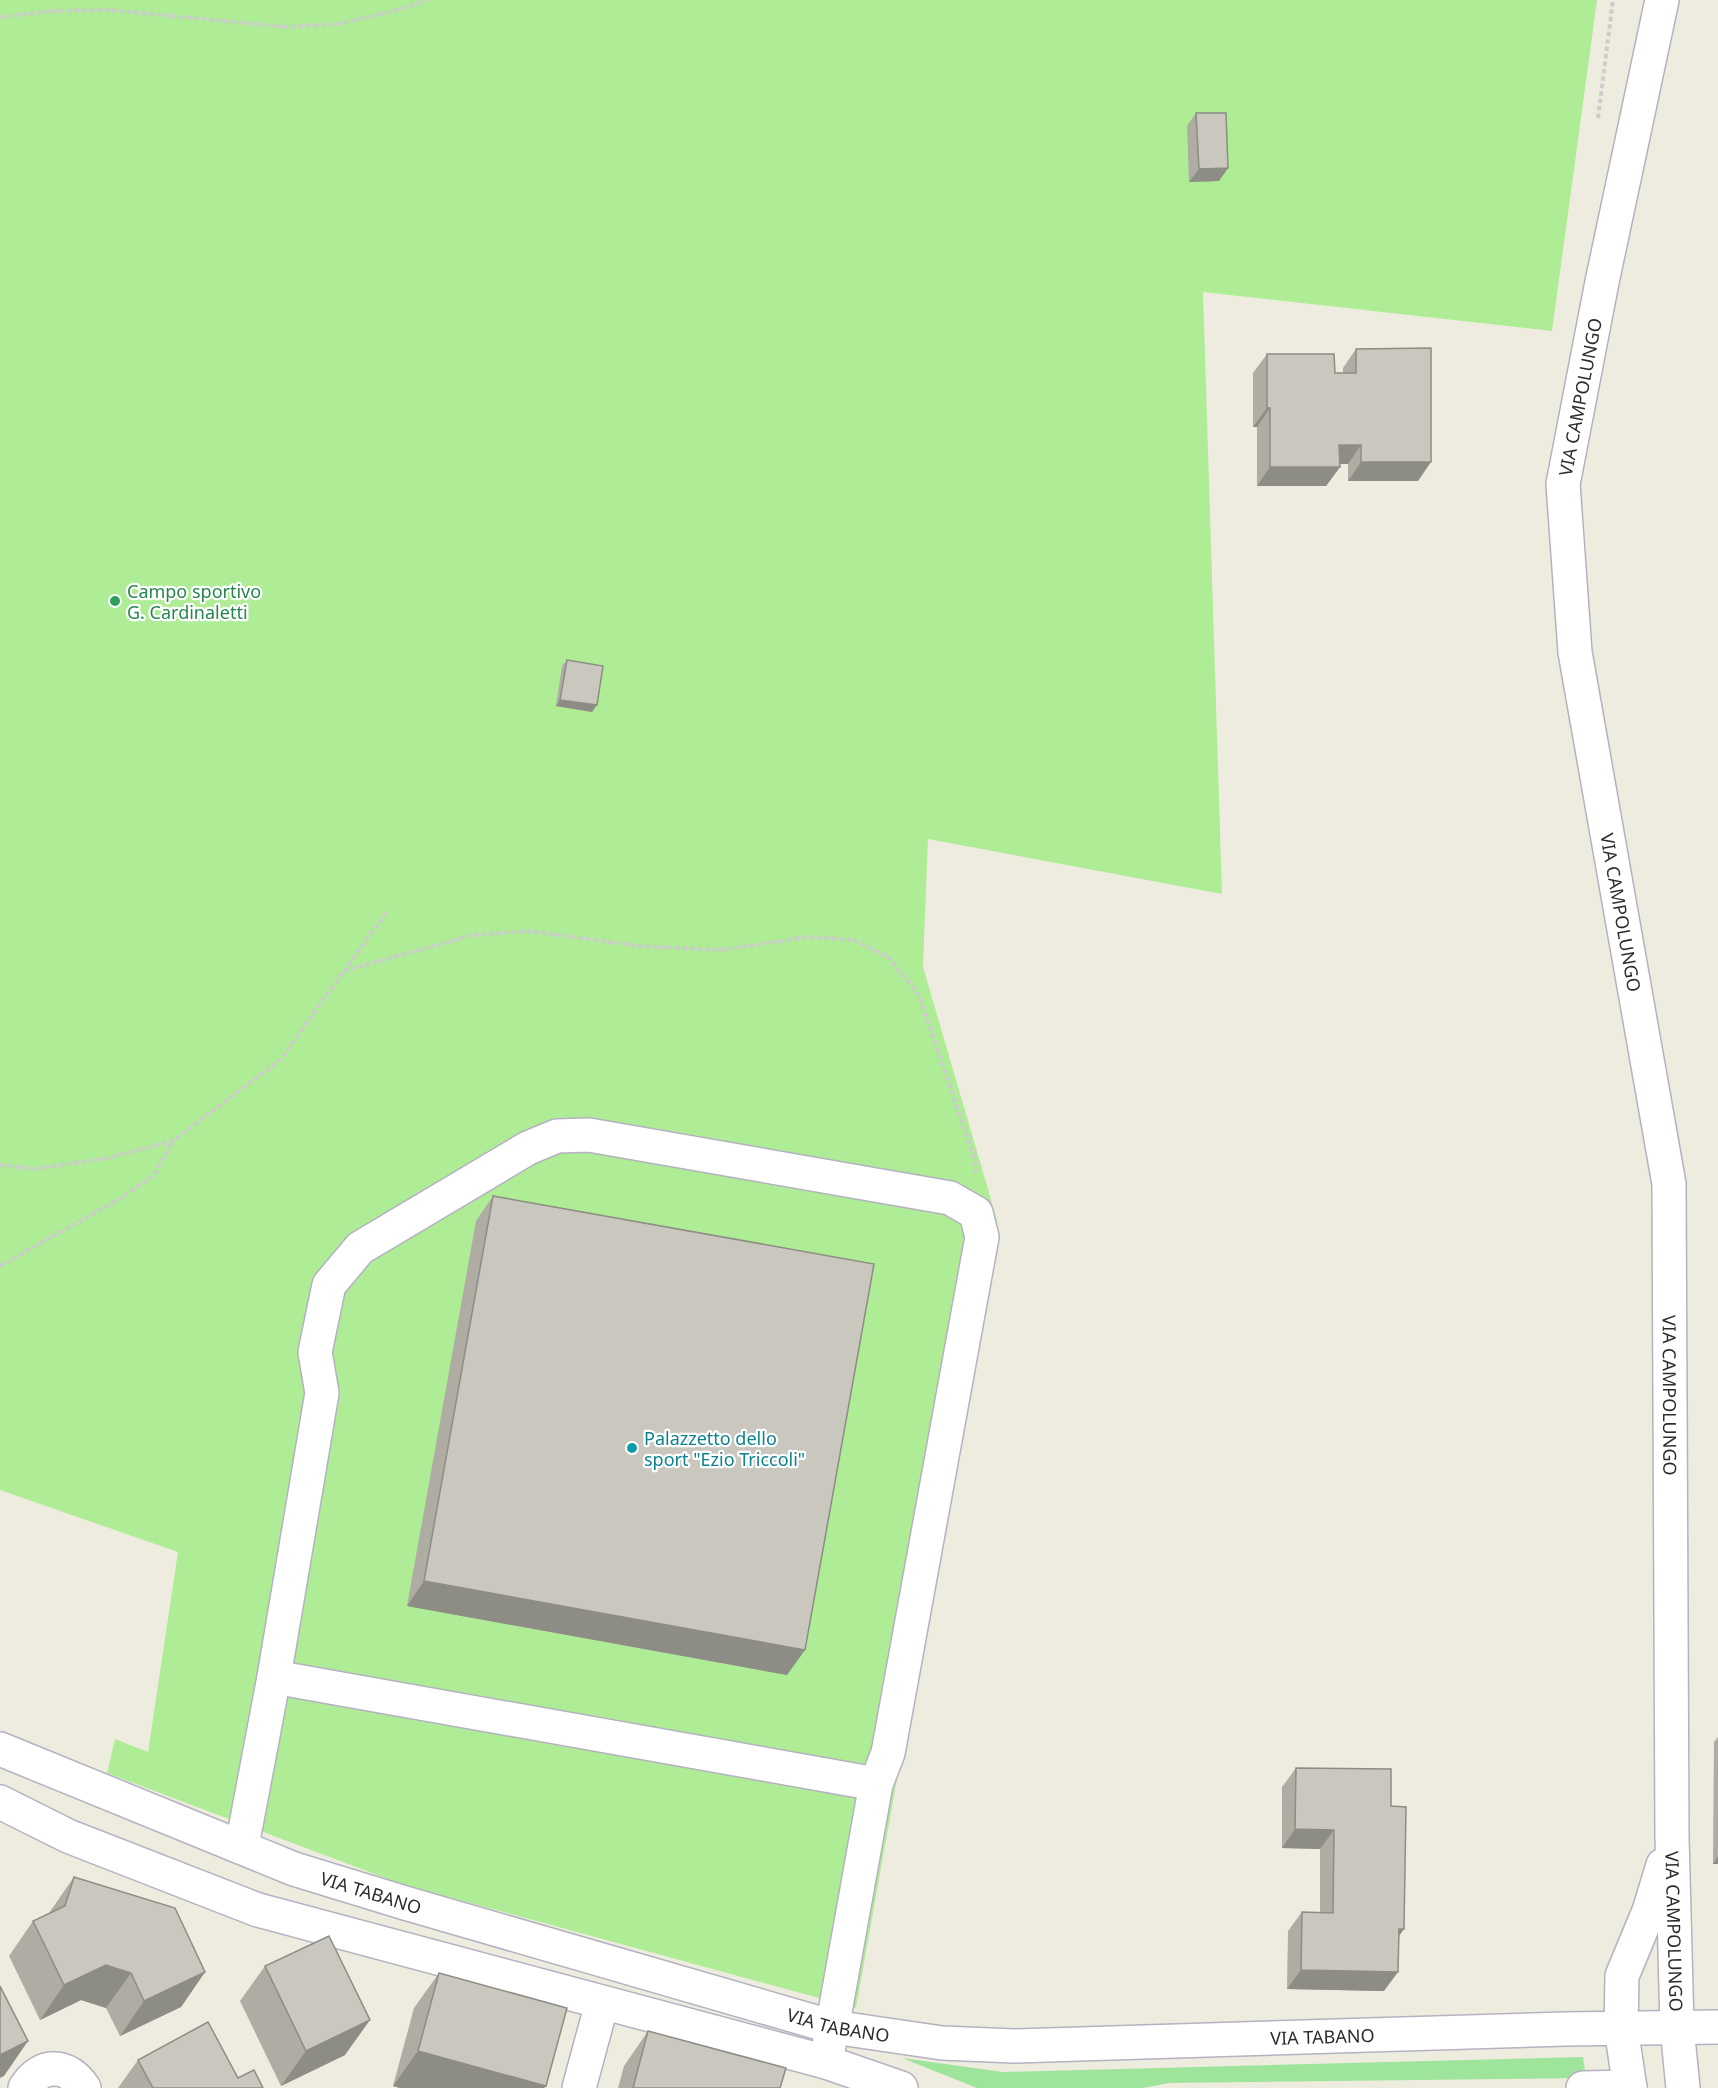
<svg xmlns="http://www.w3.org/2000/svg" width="1718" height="2088" font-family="'Noto Sans',sans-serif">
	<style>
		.grass { fill: #9ee59b }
		.pitch { fill: #afec96 }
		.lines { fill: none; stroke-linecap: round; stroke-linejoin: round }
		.minor-casing { stroke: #b4b2c0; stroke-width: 36 }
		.path { stroke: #ccc; stroke-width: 4; stroke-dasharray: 4.5 3; stroke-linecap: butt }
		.minor { stroke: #fff; stroke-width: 33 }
		.wall { fill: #aeaca3 }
		.shaded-wall { fill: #8d8c85 }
		.building { fill: #cac8be; stroke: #8d8c85; stroke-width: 1.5 }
		.leisure-dot { fill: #2e9e5b; stroke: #fff; stroke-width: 2 }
		.culture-dot { fill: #0f9aa8; stroke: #fff; stroke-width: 2 }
		.labels { text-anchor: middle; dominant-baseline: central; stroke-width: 4.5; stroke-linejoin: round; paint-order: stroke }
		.street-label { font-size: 18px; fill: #2c2c2c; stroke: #fff }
		.leisure-label { font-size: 18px; fill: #27864d; stroke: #fff; text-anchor: start }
		.culture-label { font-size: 18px; fill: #0d838f; stroke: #fff; text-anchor: start }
	</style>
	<rect width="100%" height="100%" fill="#eeecdf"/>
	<path class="grass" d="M1583 2057 1586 2078 1169 2083 1143 2088H977L902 2058 1003 2072Z"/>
	<path class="pitch" d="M0 0H1597L1552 331 1203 292 1222 894 928 839 923 967 997 1220 856 2008 404 1885 107 1773 115 1739 148 1752 178 1552 0 1490Z"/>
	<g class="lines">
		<defs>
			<g id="minor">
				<path id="s1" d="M1662 0 1602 282 1563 484 1575 652 1669 1184 1672 1837 1677 2027 1683 2088"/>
				<path d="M274 1677 876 1784"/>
				<path id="s2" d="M0 1749 294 1869 405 1903 833 2027 942 2043 1014 2046 1565 2029 1718 2027"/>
				<path d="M0 1802 68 1836 258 1910 826 2062 901 2088"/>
				<path d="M242 1846 274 1677 322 1393 315 1352 329 1285 360 1248 528 1148 557 1136 589 1135 950 1198 976 1213 982 1237 888 1753 876 1784 826 2062"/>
				<path d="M25 2088C41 2062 68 2063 84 2088"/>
				<path d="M579 2088 602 2003"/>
				<path d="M1583 2088 1630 2087"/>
				<path d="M1630 2088 1621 2028 1622 1976 1649 1911 1663 1865"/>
			</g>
		</defs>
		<use href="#minor" class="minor-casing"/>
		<g class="path">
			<path d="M0 17 53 11 109 10 286 27 337 24 394 11 427 0"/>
			<path d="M1598 118 1613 0"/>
			<path d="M344 971 473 935 529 931 639 946 720 950 808 937 854 940 889 958 919 995 975 1160V1173"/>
			<path d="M0 1165 35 1169 107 1158 173 1141 280 1060 388 910"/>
			<path d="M0 1266 121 1198 154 1175 173 1141"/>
		</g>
		<use href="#minor" class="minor"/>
	</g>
	<g class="wall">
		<path d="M1196 113 1228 168 1219 181 1189 182 1187 126Z"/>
		<path d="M1356 349 1418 481H1348V464H1340V467L1326 486H1257V427H1253V373L1267 354 1335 373H1343V368Z"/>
		<path d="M567 660 592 712 556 706 562 666Z"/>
		<path d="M493 1196 787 1675 407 1606 476 1221Z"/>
		<path d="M1718 1737V1864H1713L1714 1742Z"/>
		<path d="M1296 1768 1391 1806 1399 1937 1384 1991 1287 1989 1288 1931 1302 1912H1320V1849L1282 1848V1787Z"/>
		<path d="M74 1877 205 1972 181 2007 120 2036 106 2008 81 2000 40 2020 9 1956 33 1921 49 1913Z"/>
		<path d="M265 1966 345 2055 281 2086 240 2001Z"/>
		<path d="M439 1973 546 2086 544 2088H400L393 2086 414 2008Z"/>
		<path d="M648 2031 780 2088H618L624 2066Z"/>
		<path d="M138 2060 238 2078 263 2088H118Z"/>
	</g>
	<g class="shaded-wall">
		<path d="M1228 168 1219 181 1189 182 1199 169Z"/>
		<path d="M1267 408H1270L1257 427H1253Z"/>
		<path d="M1339 445H1361L1348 464H1326Z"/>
		<path d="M1361 462H1431L1418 481H1348Z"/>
		<path d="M1270 467H1340L1326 486H1257Z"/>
		<path d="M560 700 597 705 592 712 556 706Z"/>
		<path d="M424 1581 805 1650 787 1675 407 1606Z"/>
		<path d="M1295 1829 1334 1830 1320 1849 1282 1848Z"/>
		<path d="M1718 1856V1864H1713Z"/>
		<path d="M1399 1929H1404L1391 1948Z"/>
		<path d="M106 1965 131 1973 106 2008 81 2000 40 2020 64 1985Z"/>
		<path d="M1301 1970 1398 1972 1384 1991 1287 1989Z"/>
		<path d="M205 1972 181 2007 120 2036 144 2001Z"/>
		<path d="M370 2020 345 2055 281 2086 306 2051Z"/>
		<path d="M28 2041 4 2076 0 2078V2055Z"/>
		<path d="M418 2051 546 2086 544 2088H400L393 2086Z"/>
	</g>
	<g class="building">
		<path d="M1196 113H1226L1228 168 1199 169Z"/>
		<path d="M1431 348V462H1361V445H1339L1340 467H1270V408H1267V354H1334L1335 373H1356V349Z"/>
		<path d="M567 660 603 666 597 705 560 700Z"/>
		<path d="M493 1196 874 1264 805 1650 424 1581Z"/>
		<path d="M1296 1768 1391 1769V1806L1406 1807 1404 1929H1399L1398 1972 1301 1970 1302 1912 1333 1913 1334 1830 1295 1829Z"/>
		<path d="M74 1877 175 1908 205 1972 144 2001 131 1973 106 1965 64 1985 33 1921 65 1906Z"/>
		<path d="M329 1936 370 2020 306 2051 265 1966Z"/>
		<path d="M439 1973 567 2008 546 2086 418 2051Z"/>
		<path d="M0 1986 28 2041 0 2055Z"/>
		<path d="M208 2022 238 2078 254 2070 263 2088H153L138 2060Z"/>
		<path d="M648 2031 786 2068 780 2088H633Z"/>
	</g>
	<circle class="leisure-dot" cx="115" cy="601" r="6"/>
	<circle class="culture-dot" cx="632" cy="1448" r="6"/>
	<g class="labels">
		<g class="street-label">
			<text transform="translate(1580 397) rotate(-79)">VIA CAMPOLUNGO</text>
			<text stroke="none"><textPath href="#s1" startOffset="927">VIA CAMPOLUNGO</textPath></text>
			<text stroke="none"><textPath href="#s1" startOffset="1414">VIA CAMPOLUNGO</textPath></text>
			<text stroke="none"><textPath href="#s2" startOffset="398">VIA TABANO</textPath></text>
			<text stroke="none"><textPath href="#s1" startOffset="1950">VIA CAMPOLUNGO</textPath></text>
			<text stroke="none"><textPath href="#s2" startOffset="884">VIA TABANO</textPath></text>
			<text stroke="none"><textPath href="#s2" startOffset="1370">VIA TABANO</textPath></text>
		</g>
		<g class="leisure-label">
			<text x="127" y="591">Campo sportivo<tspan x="127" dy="21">G. Cardinaletti</tspan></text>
		</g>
		<g class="culture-label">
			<text x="644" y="1438">Palazzetto dello<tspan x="644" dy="21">sport "Ezio Triccoli"</tspan></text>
		</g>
	</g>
</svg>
